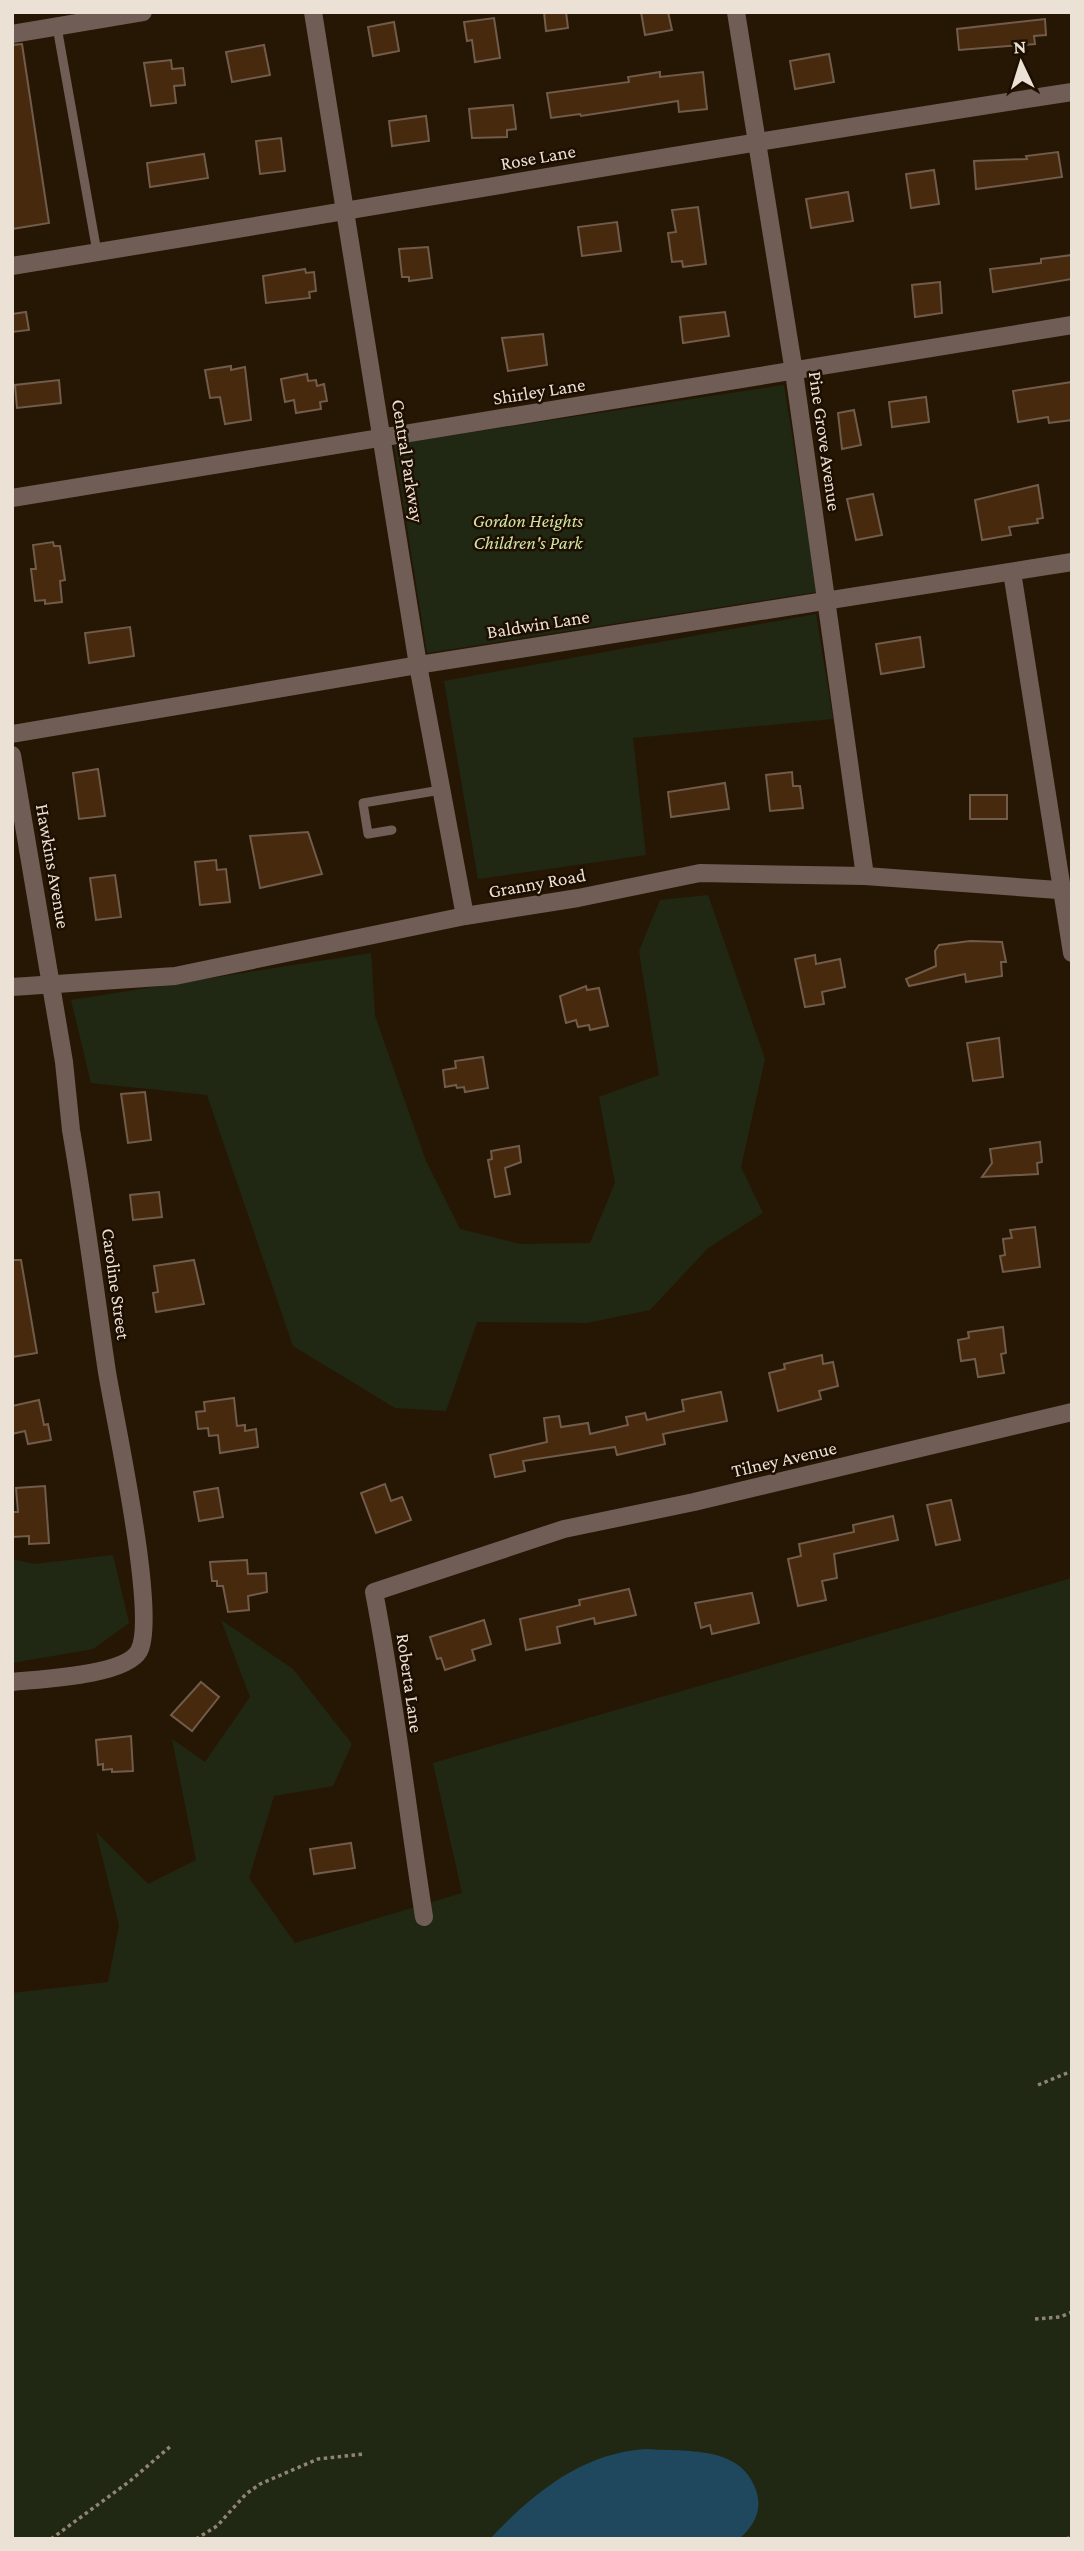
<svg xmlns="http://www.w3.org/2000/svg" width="1084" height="2551" font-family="'Crimson Pro',serif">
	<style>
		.green { fill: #202813 }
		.water { fill: #1f475e }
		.building { fill: #47290e; stroke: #715b4a; stroke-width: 2 }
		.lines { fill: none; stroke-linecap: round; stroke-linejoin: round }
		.path { stroke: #908475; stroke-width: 3.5; stroke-dasharray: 3.5 3.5; stroke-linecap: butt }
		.service { stroke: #705e56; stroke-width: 9 }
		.minor { stroke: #705e56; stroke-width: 18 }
		.tertiary { stroke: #705e56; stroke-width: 18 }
		.labels { text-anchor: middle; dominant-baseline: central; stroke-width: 5; stroke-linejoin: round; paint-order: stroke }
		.street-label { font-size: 19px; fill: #ebe1d5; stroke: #1d0e00 }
		.park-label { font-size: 19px; font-style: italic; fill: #cee6a5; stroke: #1d0e00 }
	</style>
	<rect width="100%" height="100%" fill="#261705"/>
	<g class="green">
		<path d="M784 385 817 592 427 653 394 444Z"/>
		<path d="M816 614 833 719 633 738 646 855 478 879 444 681Z"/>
		<path d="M708 895 765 1059 741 1167 763 1213 708 1248 650 1310 587 1323 477 1322 446 1411 395 1408 293 1346 207 1095 91 1083 71 1000 371 953 375 1016 426 1161 460 1229 520 1244 590 1243 615 1183 599 1097 659 1075 639 951 660 900Z"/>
		<path d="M113 1555 129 1623 93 1649 12 1663V1559L34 1564Z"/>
		<path d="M1072 1578V2539H12V1993L108 1982 119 1925 96 1832 148 1884 196 1860 172 1739 205 1762 250 1697 221 1620 293 1669 352 1744 333 1786 274 1796 249 1878 295 1943 462 1893 433 1763Z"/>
	</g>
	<path class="water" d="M646 2449C686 2452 741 2445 756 2490 763 2510 754 2526 739 2539H490C533 2493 582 2453 646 2449Z"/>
	<g class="building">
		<path d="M544 12H566L568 28 546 31Z"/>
		<path d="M641 12H668L672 30 645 35Z"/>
		<path d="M494 18 500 58 475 62 472 40 467 41 464 22Z"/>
		<path d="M1045 19 1046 35 1034 36 1035 44 959 50 957 29Z"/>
		<path d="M394 22 399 51 373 56 368 27Z"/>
		<path d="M22 44 49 223 12 229V45Z"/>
		<path d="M264 45 270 75 232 82 226 52Z"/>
		<path d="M829 54 834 82 795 89 790 61Z"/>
		<path d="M171 60 172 69 183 68 185 85 174 86 176 103 151 106 144 63Z"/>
		<path d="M660 72V77L703 72 707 109 679 112 678 101 581 116 580 114 551 118 547 93 629 82 628 77Z"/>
		<path d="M513 105 516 129 507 130V137L472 138 469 109Z"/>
		<path d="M426 116 429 141 392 146 389 121Z"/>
		<path d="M281 138 285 171 260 174 256 141Z"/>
		<path d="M1058 152 1062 177 976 189 974 161 1027 159 1026 156Z"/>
		<path d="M204 154 208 178 150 187 147 163Z"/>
		<path d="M934 170 939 204 911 208 906 174Z"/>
		<path d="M848 192 853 221 811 228 806 199Z"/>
		<path d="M698 207 706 264 683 267 682 261 672 262 668 233 676 232 672 210Z"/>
		<path d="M617 222 621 251 582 256 578 227Z"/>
		<path d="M428 247 432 278 409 281V277H402L399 249Z"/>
		<path d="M1072 255V279L993 292 990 269 1041 263V259Z"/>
		<path d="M305 269 306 273 314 272 316 291 309 292 310 298 266 303 263 276Z"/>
		<path d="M940 282 942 313 915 317 912 285Z"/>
		<path d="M26 312 29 330 12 332V314Z"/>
		<path d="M725 312 729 336 683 343 680 317Z"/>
		<path d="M543 334 547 365 508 371 502 338Z"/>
		<path d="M231 366V370L245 367 251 420 225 424 220 397 210 398 205 370Z"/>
		<path d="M307 374 308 381 316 380 317 386 324 384 327 401 320 402 321 409 296 413 294 400 285 402 281 379Z"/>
		<path d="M59 380 61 403 17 408 15 385Z"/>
		<path d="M1072 382V420L1049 423 1048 417 1018 422 1013 391Z"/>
		<path d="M926 397 929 422 892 427 889 402Z"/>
		<path d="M854 410 861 445 842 449 838 413Z"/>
		<path d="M1038 485 1043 518 1037 519 1038 523 1009 527 1011 535 982 540 975 500Z"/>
		<path d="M873 494 882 535 856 540 847 499Z"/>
		<path d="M53 542 54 546H60L65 580 60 581 62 602 45 604V600L35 601 31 569H36L33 545Z"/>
		<path d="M130 627 134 656 89 663 85 633Z"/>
		<path d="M920 637 924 667 881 674 876 644Z"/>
		<path d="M98 769 105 816 79 819 73 773Z"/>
		<path d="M792 772 793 786H800L803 808 770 811 766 775Z"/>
		<path d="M725 783 729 809 671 817 668 792Z"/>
		<rect x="970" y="795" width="37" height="24"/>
		<path d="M308 832 322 874 260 888 250 836Z"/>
		<path d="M216 860 217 870 226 869 230 902 200 905 195 862Z"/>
		<path d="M115 875 121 917 96 920 90 878Z"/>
		<path d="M970 941 1002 942 1006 962H1001L1002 976 966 982 965 974 909 986 906 979 936 966 935 951 939 945Z"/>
		<path d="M815 955 816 964 840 959 845 987 822 992 824 1004 805 1007 795 959Z"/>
		<path d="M586 986 587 990 599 988 608 1026 590 1030 589 1025 578 1027 576 1020 566 1023 560 996Z"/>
		<path d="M999 1038 1003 1077 973 1081 967 1043Z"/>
		<path d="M483 1057 488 1088 465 1092 464 1087 457 1088 456 1085 445 1087 443 1070 456 1068 455 1061Z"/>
		<path d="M145 1092 151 1140 128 1143 121 1094Z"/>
		<path d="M1040 1142 1042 1162 1037 1163 1038 1174 982 1177 992 1163 990 1149Z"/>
		<path d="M519 1146 521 1162 505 1168 510 1194 495 1197 488 1160 492 1159 491 1151Z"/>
		<path d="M159 1192 162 1217 133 1220 130 1195Z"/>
		<path d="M1035 1227 1040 1267 1003 1272 1000 1256 1005 1255 1003 1239 1012 1238 1010 1230Z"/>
		<path d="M12 1260H21L37 1353 12 1357Z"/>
		<path d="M194 1260 204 1304 156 1312 153 1293 158 1292 154 1266Z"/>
		<path d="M1003 1327 1006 1353 1001 1354 1004 1373 978 1377 975 1359 961 1361 958 1340 969 1338 968 1332Z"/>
		<path d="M822 1355 823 1364 833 1362 838 1386 819 1391 821 1399 778 1411 769 1373 785 1369 784 1364Z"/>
		<path d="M721 1392 727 1421 663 1434 665 1444 617 1455 615 1447 523 1461 525 1471 495 1477 490 1455 547 1442 544 1418 559 1416 561 1427 588 1423 590 1434 628 1425 626 1417 645 1413 647 1420 684 1411 682 1400Z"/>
		<path d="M234 1398 237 1426 245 1425V1431L256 1429 258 1447 220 1453 218 1435 209 1436 208 1428 198 1429 196 1412 205 1411 204 1402Z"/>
		<path d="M39 1400 44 1425 48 1424 51 1440 28 1444 25 1431 12 1434V1406Z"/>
		<path d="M385 1484 391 1501 402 1497 411 1520 376 1533 361 1493Z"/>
		<path d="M45 1486 49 1543 29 1544V1536L12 1537V1512H18L16 1488Z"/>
		<path d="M218 1488 223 1517 199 1521 194 1492Z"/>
		<path d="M951 1500 960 1540 936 1545 927 1505Z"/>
		<path d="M893 1516 898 1540 834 1554 837 1578 822 1581 826 1600 798 1606 788 1559 801 1556 799 1544 854 1532 853 1525Z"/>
		<path d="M247 1560 248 1574 266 1573 267 1592 248 1596 249 1610 228 1612 223 1586H217V1581H212L210 1562Z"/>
		<path d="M629 1589 636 1615 595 1624 594 1618 557 1627 560 1643 526 1650 520 1619 580 1605 579 1600Z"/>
		<path d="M752 1593 759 1623 712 1634 710 1625 701 1628 695 1603Z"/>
		<path d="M484 1620 491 1644 472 1650 475 1660 445 1670 441 1658 437 1659 430 1637Z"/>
		<path d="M201 1682 219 1697 192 1731 171 1715Z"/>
		<path d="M131 1736 133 1771 112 1772V1769L103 1770V1764L98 1765 96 1740Z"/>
		<path d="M351 1843 355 1868 314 1874 310 1849Z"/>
	</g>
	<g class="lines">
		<g class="path">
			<path d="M1038 2085 1072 2071"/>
			<path d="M1035 2319 1060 2317 1072 2312"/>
			<path d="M51 2539 130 2481 172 2445"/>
			<path d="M196 2539 217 2526 246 2494 260 2484 318 2459 364 2454"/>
			<path d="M1066 2539 1072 2537"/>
		</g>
		<g class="service">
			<path d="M57 27 97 252"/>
			<path d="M392 830 368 834 363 803 441 790"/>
		</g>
		<g class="minor">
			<path d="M313 12 418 665 465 916"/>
			<path d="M736 12 794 372 865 876"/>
			<path d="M12 34 143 12"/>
			<path d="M12 266C366 209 718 146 1072 92"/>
			<path d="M12 498 1072 325"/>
			<path d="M1012 572 1072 953"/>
			<path d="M12 734 418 665 1072 562"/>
			<path d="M12 755 64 1062 71 1130C85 1210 95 1291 107 1372 115 1421 158 1616 139 1651 125 1676 39 1679 12 1682"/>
			<path d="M424 1917C407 1809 395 1699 374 1592L564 1529 694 1502 1072 1412"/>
		</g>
		<path class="tertiary" d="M12 987 175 976 465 916 578 898 700 873 865 876 1072 891"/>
	</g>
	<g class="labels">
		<g class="street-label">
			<text transform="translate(538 157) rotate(-10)">Rose Lane</text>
			<text transform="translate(539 391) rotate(-9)">Shirley Lane</text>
			<text transform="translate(825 441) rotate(82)">Pine Grove Avenue</text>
			<text transform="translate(408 461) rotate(81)">Central Parkway</text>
			<text transform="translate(538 624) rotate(-9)">Baldwin Lane</text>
			<text transform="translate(53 866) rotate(80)">Hawkins Avenue</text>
			<text transform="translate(537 883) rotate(-10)">Granny Road</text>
			<text transform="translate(116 1284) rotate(82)">Caroline Street</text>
			<text transform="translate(784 1459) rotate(-13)">Tilney Avenue</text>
			<text transform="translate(410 1683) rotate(82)">Roberta Lane</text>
		</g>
		<g class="park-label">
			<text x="528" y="520">Gordon Heights<tspan x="528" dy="22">Children's Park</tspan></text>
		</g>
	</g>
	<rect width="1084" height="2551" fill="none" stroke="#ebe1d5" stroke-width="28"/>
	<g transform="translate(1021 63) rotate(356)" stroke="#1d0e00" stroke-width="5" paint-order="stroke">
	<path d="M0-5L12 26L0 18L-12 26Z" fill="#ebe1d5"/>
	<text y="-10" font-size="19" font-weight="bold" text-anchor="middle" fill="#ebe1d5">N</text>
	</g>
</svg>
